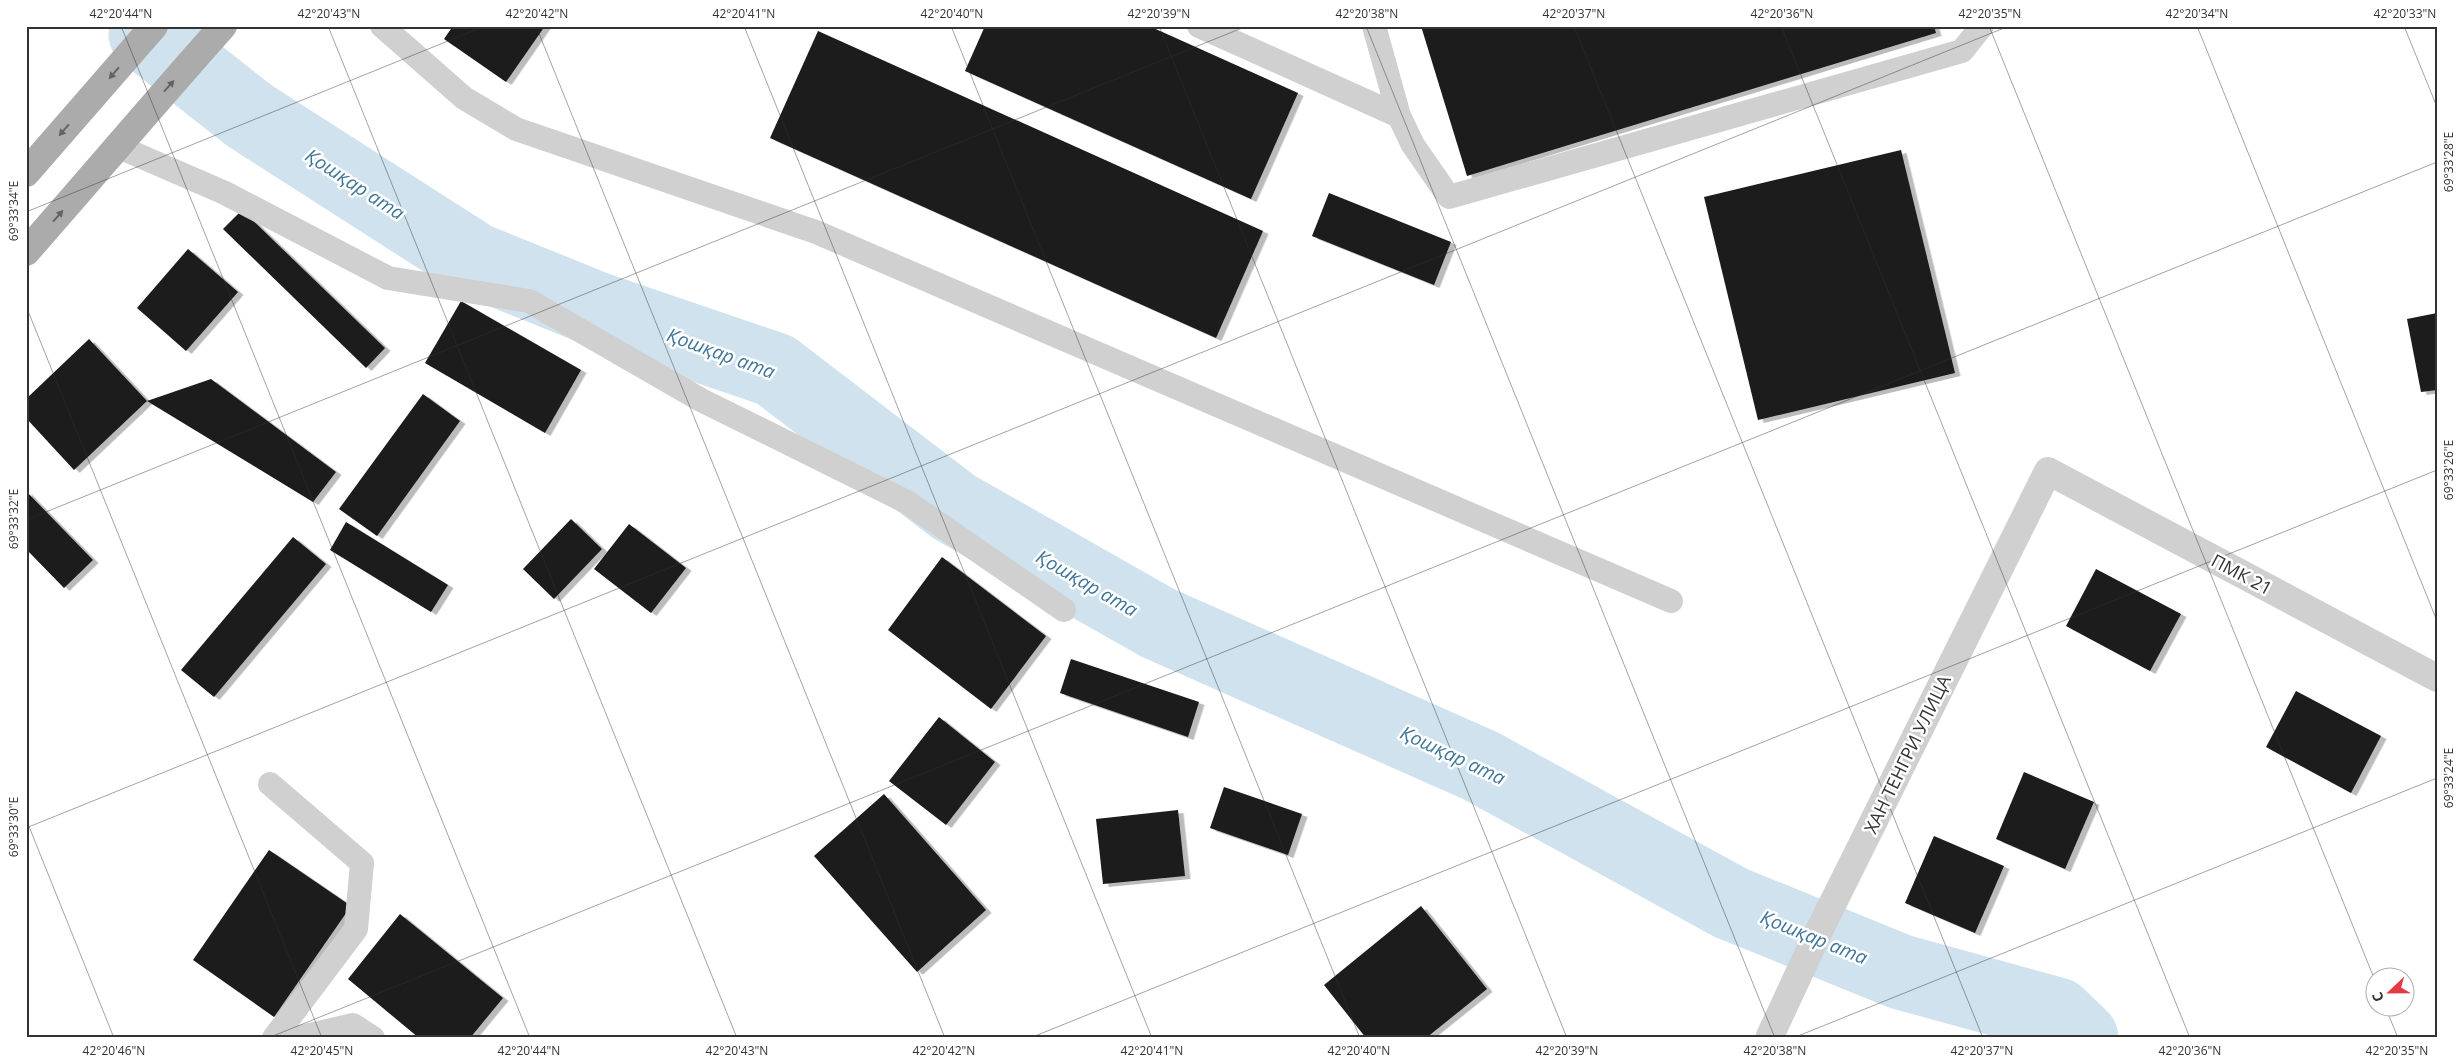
<svg xmlns="http://www.w3.org/2000/svg" width="2463" height="1064" font-family="'Open Sans',sans-serif">
	<style>
		.lines { fill: none; stroke-linecap: round; stroke-linejoin: round }
		.river { stroke: #cfe2ee; stroke-width: 75 }
		.building { fill: #1a1a1a; filter: url(#shadow) }
		.lane { stroke: #d0d0d0; stroke-width: 24 }
		.street { stroke: #d0d0d0; stroke-width: 28 }
		.primary { stroke: #ababab; stroke-width: 28 }
		.oneway { fill: #636363 }
		.ticks { fill: none; stroke: #333; stroke-width: 1; stroke-opacity: 0.45 }
		.labels { text-anchor: middle; dominant-baseline: central; stroke-width: 5; stroke-linejoin: round; paint-order: stroke }
		.street-label { font-size: 18px; fill: #333; stroke: #fff }
		.water-label { font-size: 19px; font-style: italic; fill: #3f7597; stroke: #fff }
		.neatline { fill: none; stroke: #333; stroke-width: 2 }
		.ticks-label { font-size: 12px; text-anchor: middle; fill: #333 }
	</style>
	<defs>
		<filter id="shadow"><feDropShadow dx="5.5" dy="3" stdDeviation="0" flood-color="#0004"/></filter>
	</defs>
	<rect width="100%" height="100%" fill="#fff"/>
	<g class="lines">
		<path class="river" d="M146 34 250 116 475 260 596 309 775 370 954 507 1158 623 1481 766 1731 903 1901 972 2057 1015 2081 1038"/>
	</g>
	<g class="building">
		<path d="M453 26H545L506 82 444 39Z"/>
		<path d="M985 26H1149L1298 93 1251 199 965 71Z"/>
		<path d="M1421 26H1934L1936 33 1467 176Z"/>
		<path d="M818 31 1263 231 1216 338 770 138Z"/>
		<path d="M1901 150 1955 373 1758 420 1704 197Z"/>
		<path d="M1329 193 1451 242 1434 285 1312 236Z"/>
		<path d="M242 210 385 348 366 368 223 229Z"/>
		<path d="M188 249 238 292 186 351 137 308Z"/>
		<path d="M461 301 581 370 545 433 425 363Z"/>
		<path d="M2437 313V390L2421 392 2407 319Z"/>
		<path d="M89 339 147 401 74 470 26 418V399Z"/>
		<path d="M211 379 336 472 313 502 147 401Z"/>
		<path d="M423 394 460 421 377 536 339 509Z"/>
		<path d="M26 491 93 560 64 588 26 549Z"/>
		<path d="M571 519 602 549 554 599 523 569Z"/>
		<path d="M346 522 448 585 431 612 330 550Z"/>
		<path d="M629 524 686 568 651 613 594 569Z"/>
		<path d="M293 537 326 564 214 697 181 670Z"/>
		<path d="M942 557 1046 636 991 709 888 630Z"/>
		<path d="M2096 569 2181 614 2150 671 2066 626Z"/>
		<path d="M1071 659 1199 702 1188 737 1060 693Z"/>
		<path d="M2296 691 2381 736 2351 793 2266 747Z"/>
		<path d="M939 717 995 762 946 825 889 781Z"/>
		<path d="M2024 772 2094 802 2065 869 1996 839Z"/>
		<path d="M1224 787 1302 814 1288 855 1210 828Z"/>
		<path d="M884 794 986 910 917 972 814 856Z"/>
		<path d="M1178 810 1185 876 1103 884 1096 819Z"/>
		<path d="M1934 836 2004 866 1975 933 1905 903Z"/>
		<path d="M269 850 351 906 274 1017 193 960Z"/>
		<path d="M1421 906 1487 989 1426 1038H1366L1324 985Z"/>
		<path d="M400 914 503 998 470 1038H419L348 979Z"/>
	</g>
	<g class="lines">
		<g class="lane">
			<path d="M382 26 464 98 516 129 816 232 1671 601"/>
			<path d="M1199 26 1399 116"/>
			<path d="M1374 26 1399 116 1413 145 1449 197 1962 51 1982 26"/>
			<path d="M119 147 225 193 388 278 529 301 701 400 907 502 1064 610"/>
			<path d="M270 784 362 863 356 929 274 1038"/>
			<path d="M297 1038 353 1025 373 1038"/>
		</g>
		<path class="street" d="M1771 1038 1770 1036 1816 937 2048 471 2437 678"/>
		<g class="primary">
			<path d="M26 173 154 26"/>
			<path d="M26 252C92 177 156 101 223 26"/>
		</g>
	</g>
	<defs><path id="oneway-solid" d="M-6-.8H1V-3.2L6.5 0L1 3.2V.8H-6Z" transform="scale(1.25)"/></defs>
	<g class="oneway">
		<use href="#oneway-solid" transform="translate(114 73) rotate(131)"/>
		<use href="#oneway-solid" transform="translate(169 86) rotate(-48)"/>
		<use href="#oneway-solid" transform="translate(64 130) rotate(131)"/>
		<use href="#oneway-solid" transform="translate(58 216) rotate(-49)"/>
	</g>
	<path class="ticks" d="M121 26 530 1038M328 26 737 1038M536 26 945 1038M744 26 1152 1038M951 26 1360 1038M1159 26 1567 1038M1366 26 1775 1038M1574 26 1983 1038M1781 26 2190 1038M1989 26 2376 983M2197 26 2437 621M2404 26 2437 107M26 212 485 26M26 306 322 1038M26 520 1247 26M26 819 114 1038M26 828 2009 26M2385 1006 2398 1038M268 1038 2437 162M1030 1038 2437 470M1793 1038 2437 778"/>
	<g class="labels">
		<g class="street-label">
			<text transform="translate(2242 574) rotate(28)">ПМК 21</text>
			<text transform="translate(1907 754) rotate(-64)">ХАН ТЕНГРИ УЛИЦА</text>
		</g>
		<g class="water-label">
			<text transform="translate(355 184) rotate(33)">Қошқар ата</text>
			<text transform="translate(721 353) rotate(20)">Қошқар ата</text>
			<text transform="translate(1087 583) rotate(30)">Қошқар ата</text>
			<text transform="translate(1453 755) rotate(25)">Қошқар ата</text>
			<text transform="translate(1814 937) rotate(22)">Қошқар ата</text>
		</g>
	</g>
	<rect width="2463" height="1064" fill="none" stroke="#ffffff" stroke-width="55"/>
	<g transform="translate(2390 992) rotate(248)"><circle r="24" fill="#ffffff" stroke="#adadad"/>
	<path d="M0-4L9 19L0 12L-9 19Z" fill="#e63946"/>
	<text y="-8" font-size="14" font-weight="bold" text-anchor="middle" fill="#333333">С</text>
	</g>
	<rect x="28" y="28" width="2408" height="1008" class="neatline"/>
	<g class="ticks-label">
		<text x="121" y="18">42°20'44"N</text>
		<text x="329" y="18">42°20'43"N</text>
		<text x="537" y="18">42°20'42"N</text>
		<text x="744" y="18">42°20'41"N</text>
		<text x="952" y="18">42°20'40"N</text>
		<text x="1159" y="18">42°20'39"N</text>
		<text x="1367" y="18">42°20'38"N</text>
		<text x="1574" y="18">42°20'37"N</text>
		<text x="1782" y="18">42°20'36"N</text>
		<text x="1990" y="18">42°20'35"N</text>
		<text x="2197" y="18">42°20'34"N</text>
		<text x="2405" y="18">42°20'33"N</text>
		<text transform="translate(2449 162) rotate(-90)" y="4">69°33'28"E</text>
		<text transform="translate(14 211) rotate(-90)" y="4">69°33'34"E</text>
		<text transform="translate(2449 470) rotate(-90)" y="4">69°33'26"E</text>
		<text transform="translate(14 519) rotate(-90)" y="4">69°33'32"E</text>
		<text transform="translate(2449 778) rotate(-90)" y="4">69°33'24"E</text>
		<text transform="translate(14 827) rotate(-90)" y="4">69°33'30"E</text>
		<text x="114" y="1055">42°20'46"N</text>
		<text x="322" y="1055">42°20'45"N</text>
		<text x="529" y="1055">42°20'44"N</text>
		<text x="737" y="1055">42°20'43"N</text>
		<text x="944" y="1055">42°20'42"N</text>
		<text x="1152" y="1055">42°20'41"N</text>
		<text x="1359" y="1055">42°20'40"N</text>
		<text x="1567" y="1055">42°20'39"N</text>
		<text x="1775" y="1055">42°20'38"N</text>
		<text x="1982" y="1055">42°20'37"N</text>
		<text x="2190" y="1055">42°20'36"N</text>
		<text x="2397" y="1055">42°20'35"N</text>
	</g>
</svg>
